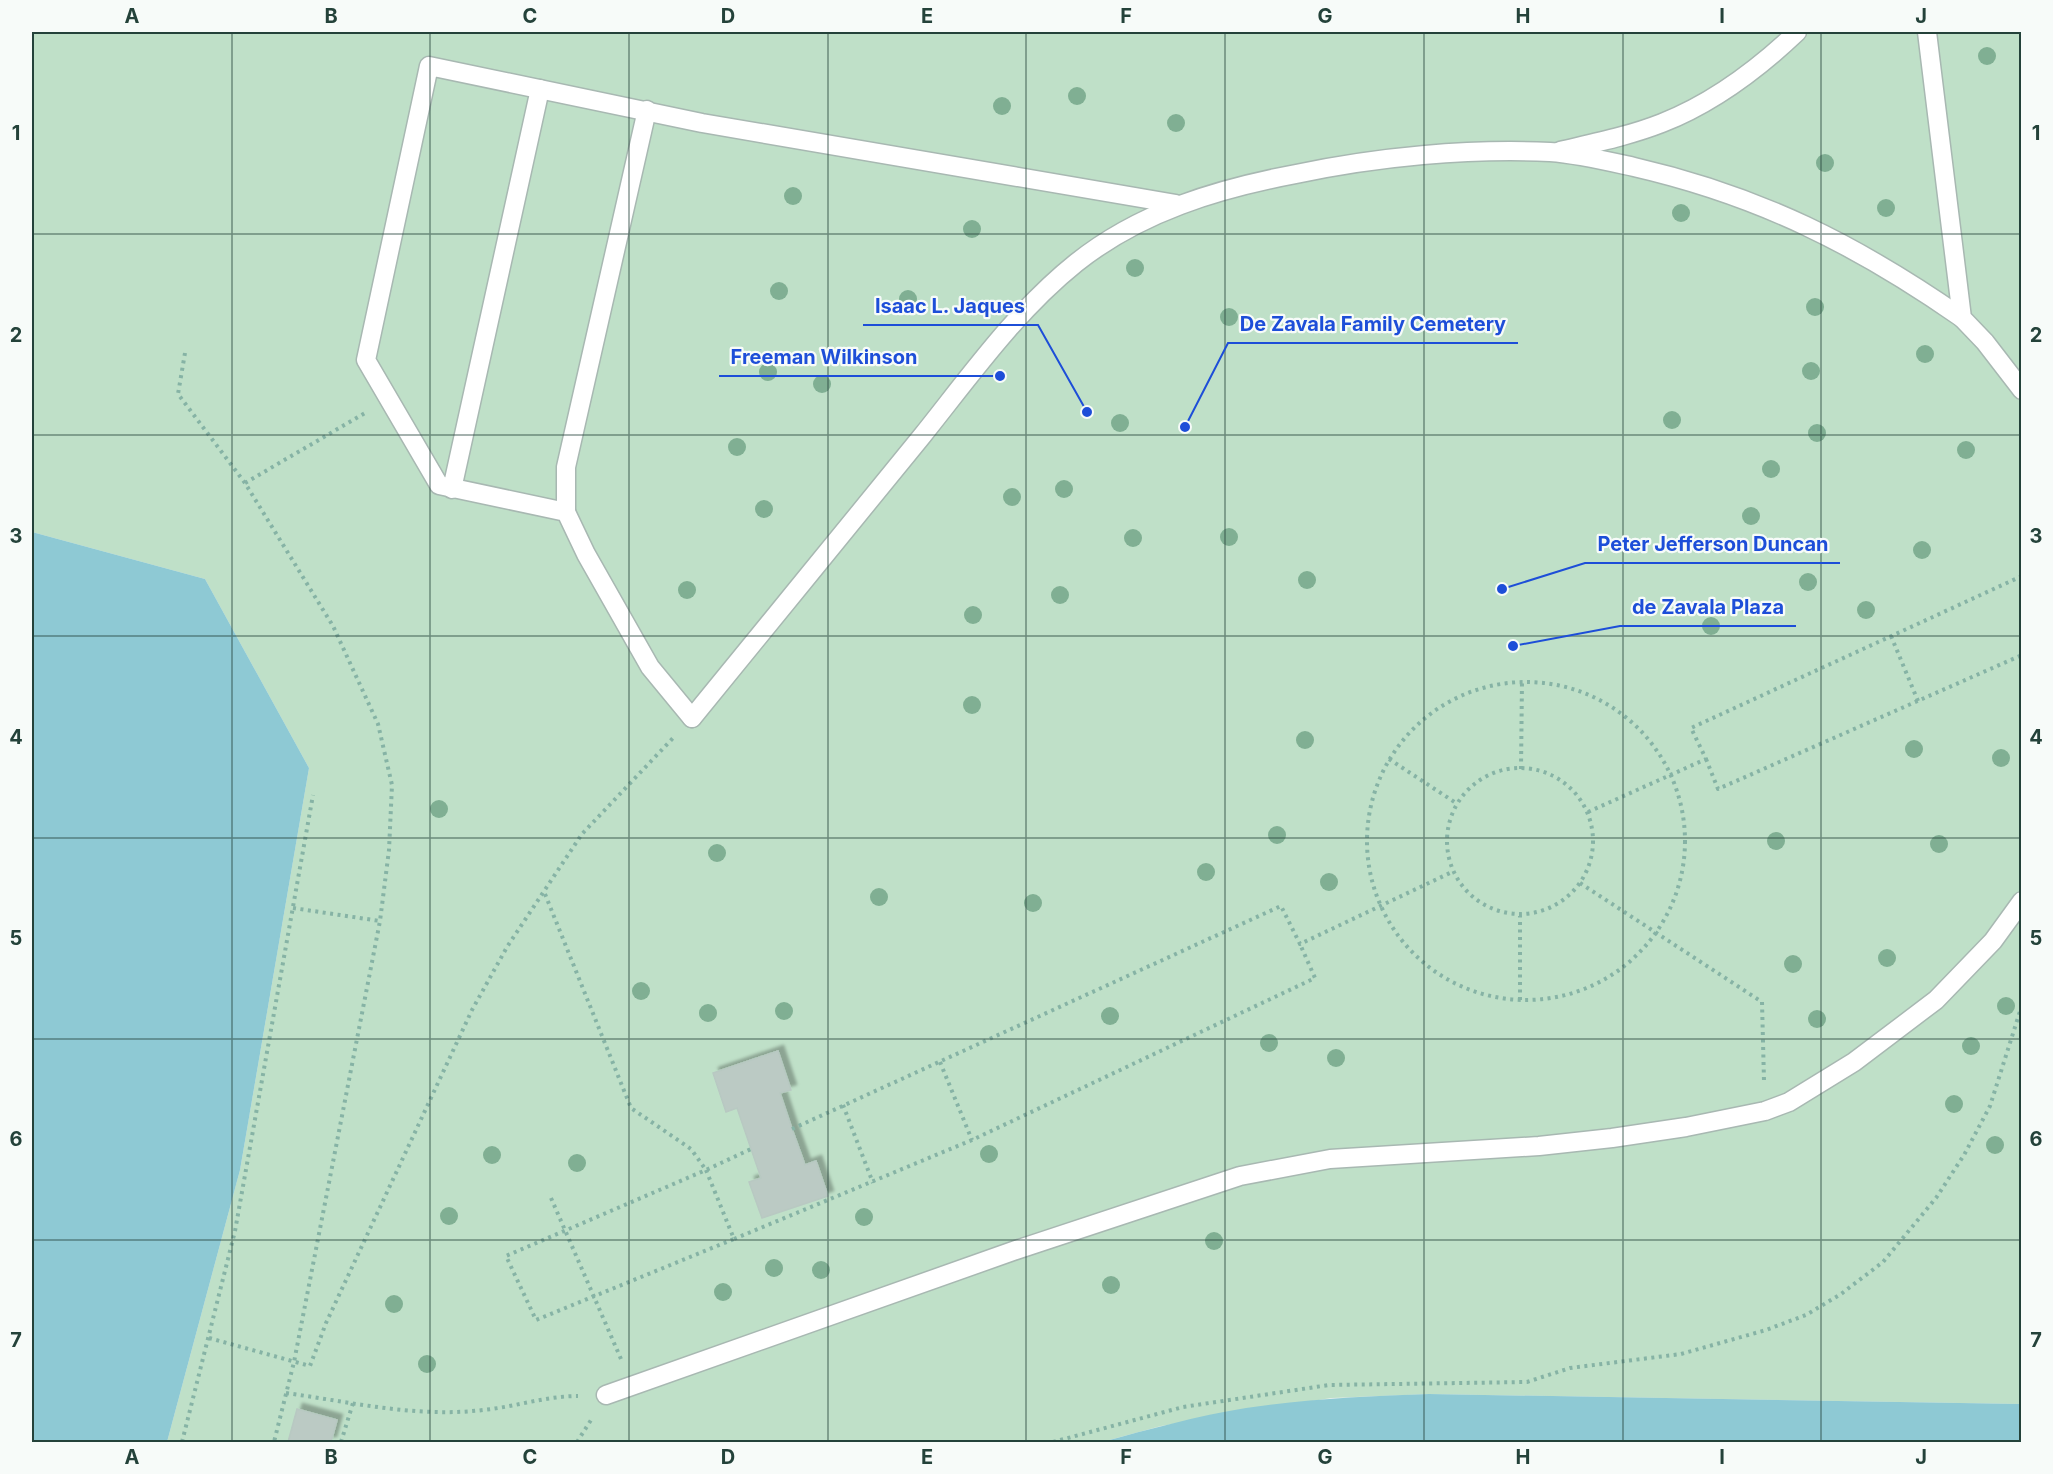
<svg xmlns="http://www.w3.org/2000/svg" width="2053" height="1474" font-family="Inter,sans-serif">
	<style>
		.green { fill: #bfe0c8 }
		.water { fill: #8ec9d4 }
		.building { fill: #bbcac4; stroke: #b8c9c2; stroke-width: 1.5; filter: url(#shadow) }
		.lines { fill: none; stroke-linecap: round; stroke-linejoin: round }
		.service-casing { stroke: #a8b8b2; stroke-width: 21 }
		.minor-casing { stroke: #a8b8b2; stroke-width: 21 }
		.path { stroke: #86b3a5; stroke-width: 4; stroke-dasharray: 3 4.5; stroke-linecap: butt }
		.service { stroke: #fff; stroke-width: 18 }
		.minor { stroke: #fff; stroke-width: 18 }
		.tree { fill: #80af93 }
		.grid { fill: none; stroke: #24423a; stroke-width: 1.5; stroke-opacity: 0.55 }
		.leader { fill: none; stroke: #1d4ed8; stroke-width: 2 }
		.callout-dot { fill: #1d4ed8; stroke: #f7fbf9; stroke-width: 2 }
		.callout-label { font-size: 20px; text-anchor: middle; font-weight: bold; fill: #1d4ed8; stroke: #f7fbf9; stroke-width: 4.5; stroke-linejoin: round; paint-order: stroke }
		.neatline { fill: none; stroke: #24423a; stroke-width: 2 }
		.grid-label { font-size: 20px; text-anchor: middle; font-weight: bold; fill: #24423a }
	</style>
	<defs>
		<filter id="shadow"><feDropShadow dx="5.5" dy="-5.5" stdDeviation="1.5" flood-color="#0004"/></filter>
	</defs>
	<rect width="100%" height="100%" fill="#e6efeb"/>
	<path class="green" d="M32 32H2021V1404L1429 1394 1331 1398 1161 1426 1102 1442H167L240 1170 309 768 205 579 32 532Z"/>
	<g class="water">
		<path d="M32 532 205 579 309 768 240 1170 167 1442H32Z"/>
		<path d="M1429 1394 2021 1404V1442H1102C1150 1429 1197 1416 1246 1408 1307 1399 1368 1396 1429 1394Z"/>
	</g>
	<g class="building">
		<path d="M778 1051 791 1090 780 1093 792 1129 805 1165 816 1161 828 1196 762 1218 749 1182 761 1178 737 1108 726 1112 713 1073Z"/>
		<path d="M297 1409 337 1420 331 1442H288Z"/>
	</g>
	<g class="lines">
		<defs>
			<g id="service">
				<path d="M452 489 540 89"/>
				<path d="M566 512V467L647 110"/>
				<path d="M692 718 650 667 586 554 566 512 439 485 366 360 429 66 702 123 1176 204"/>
			</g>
			<g id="minor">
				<path d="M1927 32 1962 318 1985 342 2022 390"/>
				<path d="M1560 151C1594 143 1629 136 1662 123 1713 103 1758 69 1797 32"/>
				<path d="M692 718C769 624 845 530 922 436 970 376 1016 311 1076 263 1140 212 1217 189 1296 174 1376 157 1469 148 1550 152 1578 154 1607 161 1634 167 1760 196 1857 245 1962 318"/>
				<path d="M606 1395 1016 1250 1240 1176 1330 1159 1539 1146 1612 1138 1686 1127 1765 1111 1789 1102 1854 1062 1936 1000 1993 941 2022 901"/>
			</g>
		</defs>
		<use href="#service" class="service-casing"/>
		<use href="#minor" class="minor-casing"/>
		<g class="path">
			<path d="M185 353 178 394 245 483 333 626 378 724 392 785 389 850 380 921 294 1362 274 1442"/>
			<path d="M245 483 365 413"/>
			<path d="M1891 636 1918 701"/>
			<circle cx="1526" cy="841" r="159"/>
			<path d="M1389 759 1456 803"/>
			<path d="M1706 759 1718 789 2022 655"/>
			<circle cx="1520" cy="841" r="73"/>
			<path d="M1521 769 1522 681"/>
			<path d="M1588 812 1706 759 1691 728 2022 576"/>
			<path d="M1580 883 1762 1002 1764 1081"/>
			<path d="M545 894 631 1108 691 1149 706 1170 751 1149"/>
			<path d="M293 908 380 921"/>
			<path d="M1520 1000V916"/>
			<path d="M940 1062 972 1140"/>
			<path d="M843 1105 873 1183"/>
			<path d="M792 1129 1281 906 1300 944 1452 872"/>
			<path d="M706 1170 734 1239 536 1320 506 1256Z"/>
			<path d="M551 1198 621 1359"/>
			<path d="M734 1239 972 1140 1315 978 1300 944"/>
			<path d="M209 1338 310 1366 326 1323 472 1010 507 947 582 834 673 738"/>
			<path d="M286 1393C351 1402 417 1418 483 1410 515 1407 545 1396 578 1396"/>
			<path d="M182 1442 235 1231 313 795"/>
			<path d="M341 1442 353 1403"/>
			<path d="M577 1442 591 1420"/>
			<path d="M1053 1442 1183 1407 1329 1385 1527 1382 1570 1368 1681 1354 1766 1330 1806 1315 1841 1294 1883 1262 1936 1198 1964 1155 1990 1106 2022 1005"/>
		</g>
		<use href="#service" class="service"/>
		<use href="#minor" class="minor"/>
	</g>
	<g class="tree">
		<circle cx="1987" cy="56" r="9"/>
		<circle cx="1077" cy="96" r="9"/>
		<circle cx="1002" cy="106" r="9"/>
		<circle cx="1176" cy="123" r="9"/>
		<circle cx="1825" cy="163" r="9"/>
		<circle cx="793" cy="196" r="9"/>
		<circle cx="1886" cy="208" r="9"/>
		<circle cx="1681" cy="213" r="9"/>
		<circle cx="972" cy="229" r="9"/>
		<circle cx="1135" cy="268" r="9"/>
		<circle cx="779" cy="291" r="9"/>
		<circle cx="908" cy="299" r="9"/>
		<circle cx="1815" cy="307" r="9"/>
		<circle cx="1229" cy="317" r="9"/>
		<circle cx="1925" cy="354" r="9"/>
		<circle cx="1811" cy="371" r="9"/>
		<circle cx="768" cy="372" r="9"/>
		<circle cx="822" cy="384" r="9"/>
		<circle cx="1672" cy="420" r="9"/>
		<circle cx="1120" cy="423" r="9"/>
		<circle cx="1817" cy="433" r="9"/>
		<circle cx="737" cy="447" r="9"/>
		<circle cx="1966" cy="450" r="9"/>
		<circle cx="1771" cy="469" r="9"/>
		<circle cx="1064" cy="489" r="9"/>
		<circle cx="1012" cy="497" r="9"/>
		<circle cx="764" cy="509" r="9"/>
		<circle cx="1751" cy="516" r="9"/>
		<circle cx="1229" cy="537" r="9"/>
		<circle cx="1133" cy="538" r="9"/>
		<circle cx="1922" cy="550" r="9"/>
		<circle cx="1307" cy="580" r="9"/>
		<circle cx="1808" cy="582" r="9"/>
		<circle cx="687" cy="590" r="9"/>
		<circle cx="1060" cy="595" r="9"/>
		<circle cx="1866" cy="610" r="9"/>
		<circle cx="973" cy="615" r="9"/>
		<circle cx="1711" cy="626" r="9"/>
		<circle cx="972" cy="705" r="9"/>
		<circle cx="1305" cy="740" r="9"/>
		<circle cx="1914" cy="749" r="9"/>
		<circle cx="2001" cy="758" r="9"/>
		<circle cx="439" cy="809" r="9"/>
		<circle cx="1277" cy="835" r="9"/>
		<circle cx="1776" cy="841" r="9"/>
		<circle cx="1939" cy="844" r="9"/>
		<circle cx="717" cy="853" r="9"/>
		<circle cx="1206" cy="872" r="9"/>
		<circle cx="1329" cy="882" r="9"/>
		<circle cx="879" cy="897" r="9"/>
		<circle cx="1033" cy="903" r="9"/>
		<circle cx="1887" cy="958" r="9"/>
		<circle cx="1793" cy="964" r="9"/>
		<circle cx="641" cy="991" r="9"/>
		<circle cx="2006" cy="1006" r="9"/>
		<circle cx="784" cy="1011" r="9"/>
		<circle cx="708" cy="1013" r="9"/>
		<circle cx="1110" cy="1016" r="9"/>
		<circle cx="1817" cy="1019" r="9"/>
		<circle cx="1269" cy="1043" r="9"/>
		<circle cx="1971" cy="1046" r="9"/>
		<circle cx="1336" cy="1058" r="9"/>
		<circle cx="1954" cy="1104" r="9"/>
		<circle cx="1995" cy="1145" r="9"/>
		<circle cx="989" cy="1154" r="9"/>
		<circle cx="492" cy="1155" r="9"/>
		<circle cx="577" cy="1163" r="9"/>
		<circle cx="449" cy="1216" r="9"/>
		<circle cx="864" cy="1217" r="9"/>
		<circle cx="1214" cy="1241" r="9"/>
		<circle cx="774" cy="1268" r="9"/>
		<circle cx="821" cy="1270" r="9"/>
		<circle cx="1111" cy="1285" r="9"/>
		<circle cx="723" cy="1292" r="9"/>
		<circle cx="394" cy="1304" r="9"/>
		<circle cx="427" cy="1364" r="9"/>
	</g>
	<path class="grid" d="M232 32V1442M430 32V1442M629 32V1442M828 32V1442M1026 32V1442M1225 32V1442M1424 32V1442M1623 32V1442M1821 32V1442M32 234H2022M32 435H2022M32 636H2022M32 838H2022M32 1039H2022M32 1240H2022"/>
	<path class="leader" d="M1087 412L1038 325H863M1185 427L1228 343H1518M1000 376L929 376H719M1502 589L1585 563H1840M1513 646L1620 626H1796"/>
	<g class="callout-dot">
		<circle cx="1087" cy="412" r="6"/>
		<circle cx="1185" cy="427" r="6"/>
		<circle cx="1000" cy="376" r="6"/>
		<circle cx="1502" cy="589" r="6"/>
		<circle cx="1513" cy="646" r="6"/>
	</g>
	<g class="callout-label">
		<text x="950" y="313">Isaac L. Jaques</text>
		<text x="1373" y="331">De Zavala Family Cemetery</text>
		<text x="824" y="364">Freeman Wilkinson</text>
		<text x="1713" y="551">Peter Jefferson Duncan</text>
		<text x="1708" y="614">de Zavala Plaza</text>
	</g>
	<rect width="2053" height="1474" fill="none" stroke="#f7fbf9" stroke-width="66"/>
	<rect x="33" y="33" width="1987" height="1408" class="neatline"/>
	<g class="grid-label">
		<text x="132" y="23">A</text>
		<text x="331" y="23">B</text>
		<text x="530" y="23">C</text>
		<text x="728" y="23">D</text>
		<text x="927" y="23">E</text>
		<text x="1126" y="23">F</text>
		<text x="1325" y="23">G</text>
		<text x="1523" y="23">H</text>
		<text x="1722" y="23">I</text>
		<text x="1921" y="23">J</text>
		<text x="16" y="140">1</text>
		<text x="2036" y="140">1</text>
		<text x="16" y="342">2</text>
		<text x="2036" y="342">2</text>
		<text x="16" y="543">3</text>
		<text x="2036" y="543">3</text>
		<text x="16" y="744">4</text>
		<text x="2036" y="744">4</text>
		<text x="16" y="945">5</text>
		<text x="2036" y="945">5</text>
		<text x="16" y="1146">6</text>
		<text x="2036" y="1146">6</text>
		<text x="16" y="1347">7</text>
		<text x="2036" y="1347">7</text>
		<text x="132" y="1464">A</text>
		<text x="331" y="1464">B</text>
		<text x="530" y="1464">C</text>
		<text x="728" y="1464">D</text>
		<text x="927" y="1464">E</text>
		<text x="1126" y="1464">F</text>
		<text x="1325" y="1464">G</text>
		<text x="1523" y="1464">H</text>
		<text x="1722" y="1464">I</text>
		<text x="1921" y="1464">J</text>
	</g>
</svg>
